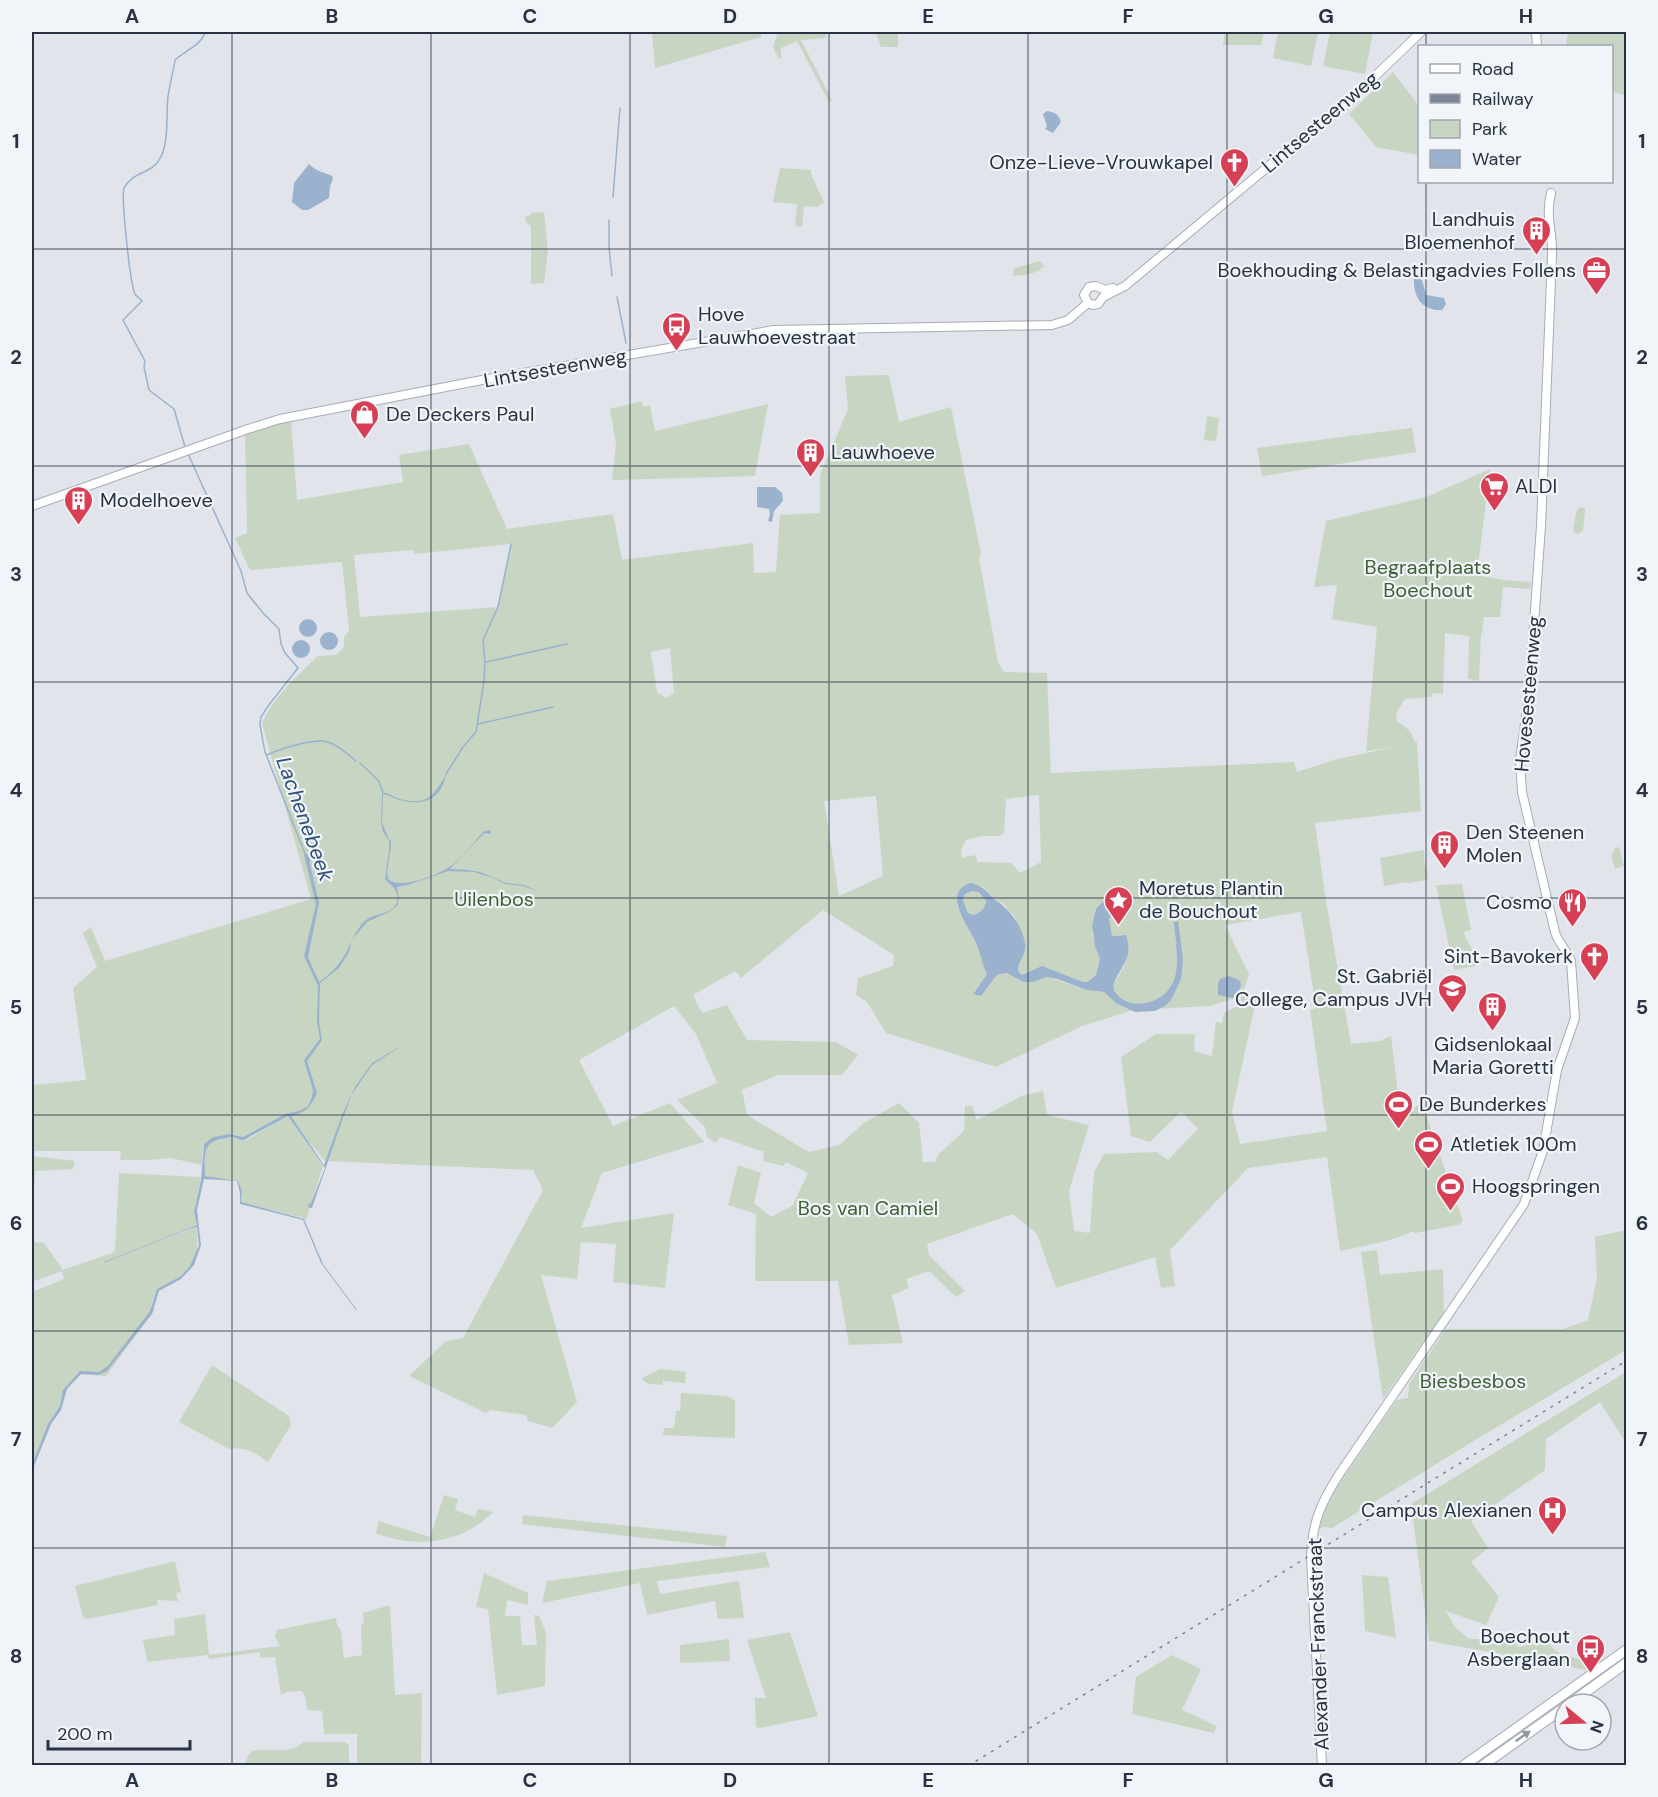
<svg xmlns="http://www.w3.org/2000/svg" width="1658" height="1797" font-family="'DM Sans',sans-serif">
	<style>
		.green { fill: #c7d5c2; fill-rule: evenodd }
		.water { fill: #9ab2cd; fill-rule: evenodd }
		.lines { fill: none; stroke-linecap: round; stroke-linejoin: round }
		.stream { stroke: #9ab2cd; stroke-width: 1.5 }
		.secondary-casing { stroke: #a6acb6; stroke-width: 10 }
		.primary-casing { stroke: #a0a9b7; stroke-width: 11 }
		.secondary { stroke: #fff; stroke-width: 8 }
		.primary { stroke: #fff; stroke-width: 9 }
		.rail { stroke: #7a8496; stroke-width: 1.5; stroke-dasharray: 3 6; stroke-linecap: butt }
		.oneway { fill: #9498a2 }
		.grid { fill: none; stroke: #283244; stroke-width: 1.5; stroke-opacity: 0.55 }
		.labels { text-anchor: middle; dominant-baseline: central; stroke-width: 4.5; stroke-linejoin: round; paint-order: stroke }
		.street-label { font-size: 20px; fill: #283244; stroke: #f1f4f8 }
		.poi-label { font-size: 20px; fill: #283244; stroke: #f1f4f8; text-anchor: start }
		.park-label { font-size: 20px; fill: #3d6135; stroke: #f1f4f8 }
		.water-label { font-size: 21px; font-style: italic; fill: #2f507b; stroke: #f1f4f8 }
		.neatline { fill: none; stroke: #283244; stroke-width: 2 }
		.grid-label { font-size: 20px; text-anchor: middle; font-weight: bold; fill: #283244 }
	</style>
	<rect width="100%" height="100%" fill="#e1e5eb"/>
	<g class="green">
		<path d="M652 32H762L761 37 655 68Z"/>
		<path d="M778 32H794L796 34 805 32H826V38L801 40 832 100 829 102 797 41 781 48V58L779 59 773 47Z"/>
		<path d="M1225 32H1264L1261 45H1223Z"/>
		<path d="M1278 32H1318L1311 66 1273 58Z"/>
		<path d="M1330 32H1373L1365 74 1323 66Z"/>
		<path d="M1568 32H1626V95L1612 92V46H1566Z"/>
		<path d="M876 33 898 34V47H881Z"/>
		<path d="M1393 72 1419 106V155L1376 147 1349 114Z"/>
		<path d="M780 168 811 170V174L824 202 817 207 804 206 802 227 795 226 797 204 773 202Z"/>
		<path d="M544 212 548 251 544 283 531 284V226L526 222 525 216H529L531 213Z"/>
		<path d="M1040 261 1044 266C1039 273 1021 277 1012 275L1015 268Z"/>
		<path d="M889 375 899 422 951 407 979 544 981 553 979 558 998 662 1004 672 1047 673 1051 773 1294 762 1297 772 1338 759 1394 747 1366 751 1377 627 1332 619 1337 585 1314 587 1326 521 1426 497 1490 469 1477 575 1504 580 1531 582 1530 589 1503 587 1500 617H1484L1482 633 1481 634 1479 681 1468 679 1469 636 1445 633 1443 694 1432 693 1431 697 1405 699 1396 713 1397 722C1407 727 1412 732 1415 743L1417 742 1421 811 1315 823 1325 895 1351 1044 1380 1041 1391 1036 1398 1093 1409 1100 1411 1103 1408 1110 1413 1112 1416 1106 1419 1104 1423 1106 1463 1221 1458 1225 1415 1233 1413 1231C1398 1240 1359 1247 1340 1251L1327 1157 1248 1168 1170 1250 1175 1286 1161 1288 1155 1257 1056 1288 1037 1234 1013 1214 927 1244 929 1255 965 1291 956 1297 929 1271 906 1279 909 1288 892 1295 903 1343 849 1345 838 1281H755L756 1214 728 1205 738 1165 761 1173 754 1203 771 1217 792 1206 808 1173 786 1162 784 1166 763 1161 764 1152 720 1137 716 1143 707 1137 705 1127 677 1100 717 1083 696 1034 674 1006 579 1060 613 1126 670 1103 704 1142 602 1173 581 1228 674 1213 665 1288 613 1282 616 1244 581 1242 577 1279 541 1275 577 1402 552 1428 528 1421 526 1415 491 1410 486 1413 409 1376 446 1341 463 1338 543 1190 533 1170 325 1161 297 1128 323 1166 306 1220 303 1218 243 1203 241 1202 242 1191 238 1181 204 1176 205 1151 210 1143 230 1137 245 1141 286 1116 285 1114 243 1137 232 1134 213 1137 203 1147 202 1165 171 1158 149 1160H120L121 1151H32V1085L86 1080 73 988 97 967 83 933 91 927 105 961 311 899 262 724C271 699 299 674 318 656L336 655 344 647V637L349 631 342 562 250 570 235 538 247 533 245 434 291 420 297 500 403 482 399 455 469 444 507 529 613 514 622 560 753 543 754 573 776 572 780 515 820 513V475L848 409 845 376ZM511 544 498 607 360 617 354 555 413 550 414 554ZM670 648 674 693 666 698 657 692 651 652ZM1039 795 1041 862 1020 873 1011 863 978 862 975 855 962 858 961 850 966 840 982 836H1000L1004 833 1006 799ZM876 796 883 876 839 896 824 801ZM970 883 983 887 995 899 1004 904 1015 917 1025 948 1018 971 1022 975 1063 974 1083 982H1088L1093 979 1096 975 1100 959 1092 934 1096 909 1121 906 1119 913 1112 914 1109 917 1112 936 1126 935C1127 941 1129 949 1128 955 1126 967 1116 976 1113 987L1104 992 1087 990 1047 977 1033 982H1023L1007 973 1000 974 996 976 981 996 973 993 987 974C982 964 981 953 976 943 970 930 961 918 957 904ZM823 910 894 955 893 966 858 978 856 995 867 1002 886 1033 996 1067 1082 1026 1133 1010 1210 1006 1241 996V1004L1224 1013 1222 1023 1216 1022 1212 1056 1194 1051 1195 1034H1156L1121 1057 1131 1136 1150 1142 1181 1112 1198 1129 1168 1160 1157 1152 1104 1154 1094 1172 1090 1233 1074 1231 1069 1191 1089 1125 1047 1115 1043 1091 1021 1096 977 1120 972 1106H965L964 1131 938 1155 935 1162H923L919 1123 899 1103 864 1123 839 1145 809 1152 747 1115 742 1090 778 1075H842L858 1055 836 1042 747 1040 727 1005 702 1013 693 995 735 971 741 978ZM1301 912 1316 1008 1310 1010 1327 1131 1240 1144 1232 1112 1256 1000 1242 996 1249 974 1225 925Z"/>
		<path d="M642 401 643 407 650 405 655 431 768 404 755 476 612 480 616 445 610 409Z"/>
		<path d="M1207 416 1219 418 1216 441 1204 440Z"/>
		<path d="M1412 428 1416 452 1262 476 1257 448Z"/>
		<path d="M1580 507 1585 508V511L1583 531 1578 534 1573 532 1576 512Z"/>
		<path d="M1619 847 1624 866 1615 869 1611 856 1615 848Z"/>
		<path d="M1424 850V860L1428 877 1427 880 1408 883 1406 882 1384 886 1380 858Z"/>
		<path d="M1462 884 1471 930 1463 932 1477 959 1475 966 1454 970 1436 885Z"/>
		<path d="M972 891 979 892 986 901C985 909 980 913 973 915L968 913 963 901 965 894Z"/>
		<path d="M32 1156 75 1161 73 1169 35 1171V1182L32 1183Z"/>
		<path d="M119 1173 201 1177 194 1212 197 1225 105 1262 196 1227C200 1242 197 1263 183 1274 175 1280 165 1284 157 1289L151 1306 155 1309 106 1376 81 1374 67 1388 61 1410 51 1424 43 1444H41L32 1465V1292L64 1279 62 1271 32 1282V1232L34 1242 44 1243 63 1270 115 1252Z"/>
		<path d="M1626 1230V1350L1477 1439 1332 1528 1323 1527 1319 1529 1324 1513 1335 1490 1397 1400 1408 1398 1409 1384 1446 1329H1563L1588 1320 1597 1278 1595 1237Z"/>
		<path d="M1377 1250 1380 1275 1443 1269 1444 1312 1383 1399 1361 1252Z"/>
		<path d="M212 1365 289 1416 291 1425 268 1462C256 1453 243 1446 229 1449L179 1422Z"/>
		<path d="M660 1369 686 1372 685 1383 663 1381V1385C655 1384 646 1386 642 1378Z"/>
		<path d="M1626 1372V1443L1600 1402 1546 1439 1545 1470 1471 1521 1488 1548 1471 1562 1499 1597 1486 1625 1446 1611 1455 1627 1469 1639H1484L1493 1644 1514 1641 1518 1647 1545 1640 1557 1652 1595 1664 1587 1670 1429 1641 1411 1504Z"/>
		<path d="M681 1393 727 1396 735 1400V1438L663 1435 664 1428H674L676 1411H680Z"/>
		<path d="M444 1495 458 1499 455 1510 475 1517 478 1509 493 1512C462 1544 415 1549 376 1533L379 1521 430 1537Z"/>
		<path d="M523 1515 727 1536 725 1547 522 1524Z"/>
		<path d="M765 1552 770 1567 657 1581 660 1594 739 1581 744 1618 718 1619 715 1601 647 1615 640 1583 542 1603 547 1581Z"/>
		<path d="M175 1561 181 1592 176 1593 178 1601 157 1600 158 1605 87 1619 83 1617 75 1586Z"/>
		<path d="M484 1573 528 1593V1605L507 1600 505 1616H520L522 1645H537L534 1615 539 1616 546 1632 545 1686 497 1695 488 1609 476 1607Z"/>
		<path d="M1362 1575 1388 1577 1396 1638 1365 1631Z"/>
		<path d="M390 1605 395 1695 422 1693 421 1765H357V1734H324L322 1711 307 1710 306 1699 302 1691 287 1692 281 1695 275 1657 261 1658 259 1652 209 1659 208 1655 147 1662 143 1640 175 1635 174 1619 205 1614 209 1655 280 1646 275 1637 277 1630 336 1618 337 1625 341 1630 344 1658 362 1655 361 1625 364 1624 363 1613Z"/>
		<path d="M790 1632 818 1716 761 1728 756 1727 755 1698H766L747 1640Z"/>
		<path d="M729 1639 730 1661 680 1663V1645Z"/>
		<path d="M1172 1655 1201 1669 1182 1710 1217 1726 1214 1733 1132 1714 1136 1677Z"/>
		<path d="M304 1742H345L349 1745V1765H245L248 1756 252 1751C272 1747 287 1756 304 1742Z"/>
	</g>
	<g class="water">
		<path d="M1047 111C1055 112 1059 115 1061 122L1053 133 1045 129 1047 126 1043 114Z"/>
		<path d="M309 164C315 171 324 172 332 176L333 179 330 186 329 198 308 210H302L292 202 294 183Z"/>
		<path d="M1416 276 1422 280 1426 295 1444 298 1446 304 1442 310C1421 311 1413 296 1414 277Z"/>
		<path d="M757 487H775L782 493 783 501 774 511 772 522 768 521 770 514 769 509 757 507Z"/>
		<circle cx="308" cy="628" r="9"/>
		<circle cx="329" cy="641" r="9"/>
		<circle cx="301" cy="649" r="9"/>
		<path d="M446 774C442 798 425 807 400 800 394 799 389 795 383 794L382 823 391 844 387 873 389 880C403 889 438 875 451 866 462 858 474 842 483 832L490 830 491 834 484 833 450 869 467 870 480 872 506 883 524 885 542 893 523 886 505 884 493 878 474 872 448 871 408 885 397 887 399 899 397 906 389 912 367 922 352 940 349 952 339 968 320 983 319 1022 322 1040 307 1061 317 1093C311 1107 305 1113 291 1116L324 1165 342 1115 355 1087 372 1063 406 1043 372 1065 352 1094 343 1118 312 1208H309L308 1205 311 1203 325 1168 288 1116 249 1137C242 1143 240 1139 232 1137 228 1137 223 1139 218 1140 201 1144 205 1162 205 1176L238 1181 242 1191 241 1202 304 1219 323 1264 357 1310H356L321 1263 303 1220 240 1204V1193L237 1181 204 1179 197 1210 201 1245 194 1265 181 1279 159 1291 152 1314 107 1371 98 1375 81 1374 67 1389 61 1410 51 1424 32 1471V1465L48 1424 60 1406 63 1390 80 1371 99 1372 108 1366 150 1311 157 1289 181 1276 190 1266 199 1245 197 1227 189 1229 106 1262H104L197 1225 194 1212 201 1180 204 1144 213 1137 230 1134 243 1137 285 1114 299 1111 308 1106 312 1097 313 1090 304 1060 320 1039 317 1022 318 986 304 956 316 904 304 855 307 854 310 855V864L319 903 308 957 319 982C331 974 340 964 347 951 351 943 358 926 366 920 375 913 393 915 397 902 400 890 391 886 385 879L390 842 383 832 381 823 382 793C388 792 393 797 400 799 427 806 434 796 446 774Z"/>
		<path d="M970 883C985 886 986 892 997 901 1011 911 1022 926 1025 943 1027 953 1018 962 1018 971L1022 975 1042 966 1083 982H1088L1096 975 1100 959 1095 946 1092 926 1096 909 1107 897H1111L1119 901 1121 906 1119 913 1112 914V917L1109 918 1112 936 1126 935C1128 941 1129 947 1128 954 1127 965 1108 983 1115 992 1128 1012 1161 1004 1171 986 1179 973 1177 958 1176 944H1177L1176 941 1174 922 1178 921 1183 960 1181 979 1171 1000 1165 1006 1155 1011 1135 1012 1116 1003 1104 992 1087 990 1057 979 1047 977 1033 982H1023L1007 973 1000 974 996 976 981 996 973 994 987 974C982 965 981 954 976 943 969 927 941 893 970 883ZM972 891 979 892 986 901C985 909 980 913 973 915L968 913 963 901 965 894Z"/>
		<path d="M1229 976 1239 980 1241 984 1238 995 1232 998 1218 995V984L1220 979Z"/>
	</g>
	<g class="lines">
		<g class="stream">
			<path d="M613 197 620 108"/>
			<path d="M609 220V248L612 276"/>
			<path d="M617 297 626 343"/>
			<path d="M185 447 174 409 149 390 144 367 145 361 123 320 142 301C140 298 137 297 135 294 130 284 121 196 124 188 135 168 154 177 163 152 169 134 166 115 168 96 170 84 173 72 175 60 184 51 202 45 205 32"/>
			<path d="M189 456 241 571 247 593 263 613 279 629 281 644 285 653 298 668 268 706 261 717 260 725 265 752 306 856"/>
			<path d="M486 662 567 644"/>
			<path d="M478 724 553 707"/>
			<path d="M267 755C280 749 313 738 328 742 337 745 348 754 356 761"/>
			<path d="M360 763 378 780 383 792"/>
			<path d="M446 774 463 747 476 732 484 681 485 662 483 640 498 607 511 544"/>
			<path d="M390 850V841"/>
		</g>
		<defs>
			<g id="secondary">
				<path d="M1536 32 1537 46"/>
				<path d="M1088 303 1093 305 1098 304 1103 297 1125 286 1313 129 1341 109 1421 32"/>
				<path d="M1088 303 1084 295 1089 287 1096 286 1105 290 1113 288"/>
				<path d="M32 506 248 429 280 419 482 380 774 330 1052 325 1068 320 1088 303"/>
				<path d="M1322 1766 1311 1558C1312 1523 1321 1502 1340 1473L1524 1204 1543 1151 1557 1070 1575 1018 1571 961C1567 950 1558 943 1555 932L1522 792 1520 760 1529 694 1541 526 1552 256C1553 231 1545 218 1551 193"/>
			</g>
			<g id="primary">
				<path d="M1569 1704 1626 1663"/>
				<path d="M1463 1766 1626 1650"/>
				<path d="M1482 1766 1565 1707"/>
			</g>
		</defs>
		<use href="#secondary" class="secondary-casing"/>
		<use href="#primary" class="primary-casing"/>
		<use href="#secondary" class="secondary"/>
		<use href="#primary" class="primary"/>
		<path class="rail" d="M968 1766 1626 1361"/>
	</g>
	<defs><path id="oneway-solid" d="M-6-.8H1V-3.2L6.5 0L1 3.2V.8H-6Z" transform="scale(1.5)"/></defs>
	<use class="oneway" href="#oneway-solid" transform="translate(1523 1736) rotate(-35)"/>
	<path class="grid" d="M232 32V1766M431 32V1766M630 32V1766M829 32V1766M1028 32V1766M1227 32V1766M1426 32V46M1426 182V1766M32 249H1626M32 466H1626M32 682H1626M32 898H1626M32 1115H1626M32 1331H1626M32 1548H1626"/>
	<defs>
		<symbol id="church-pin" viewBox="-11 -11 22 30"><path d="M0 17L-7.5 6A9.5 9.5 0 1 1 7.5 6Z" fill="#d73f55" stroke="#f1f4f8"/><path d="M-1.2-6h2.4v3.5h3.3v2.4h-3.3V6h-2.4V-.1h-3.3v-2.4h3.3Z" fill="#fff"/></symbol>
		<symbol id="building-pin" viewBox="-11 -11 22 30"><path d="M0 17L-7.5 6A9.5 9.5 0 1 1 7.5 6Z" fill="#d73f55" stroke="#f1f4f8"/><path d="M-4-6H4V6H1V3H-1V6H-4ZM-2.5-4.3h1.7v1.8h-1.7ZM.8-4.3h1.7v1.8H.8ZM-2.5-1h1.7V.8h-1.7ZM.8-1h1.7V.8H.8Z" fill="#fff"/></symbol>
		<symbol id="office-pin" viewBox="-11 -11 22 30"><path d="M0 17L-7.5 6A9.5 9.5 0 1 1 7.5 6Z" fill="#d73f55" stroke="#f1f4f8"/><path d="M-6-3h4V-5.5h4V-3h4V5H-6ZM-1-4.5V-3h2v-1.5ZM-6 0V1H6V0Z" fill="#fff"/></symbol>
		<symbol id="bus-pin" viewBox="-11 -11 22 30"><path d="M0 17L-7.5 6A9.5 9.5 0 1 1 7.5 6Z" fill="#d73f55" stroke="#f1f4f8"/><path d="M-5-6H5V4H4V6H2V4H-2V6H-4V4H-5ZM-3.5-4V0h7V-4ZM-3.5 1.2v1.5H-2V1.2ZM2 1.2v1.5H3.5V1.2Z" fill="#fff"/></symbol>
		<symbol id="shop-pin" viewBox="-11 -11 22 30"><path d="M0 17L-7.5 6A9.5 9.5 0 1 1 7.5 6Z" fill="#d73f55" stroke="#f1f4f8"/><path d="M-5-2.5h2.3a2.7 3.5 0 0 1 5.4 0H5L5.5 6h-11ZM-1.5-2.5h3a1.5 2.3 0 0 0-3 0Z" fill="#fff"/></symbol>
		<symbol id="supermarket-pin" viewBox="-11 -11 22 30"><path d="M0 17L-7.5 6A9.5 9.5 0 1 1 7.5 6Z" fill="#d73f55" stroke="#f1f4f8"/><path d="M-6-5.5h2.5l.6 2H6L4.5 2H-2.5L-4.4-4H-6ZM-1.5 3.2a1.3 1.3 0 1 0 .1 0ZM3 3.2a1.3 1.3 0 1 0 .1 0Z" fill="#fff"/></symbol>
		<symbol id="sight-pin" viewBox="-11 -11 22 30"><path d="M0 17L-7.5 6A9.5 9.5 0 1 1 7.5 6Z" fill="#d73f55" stroke="#f1f4f8"/><path d="M0-6L1.8-2.2L6-1.7L2.9 1.2L3.7 5.4L0 3.3L-3.7 5.4L-2.9 1.2L-6-1.7L-1.8-2.2Z" fill="#fff"/></symbol>
		<symbol id="restaurant-pin" viewBox="-11 -11 22 30"><path d="M0 17L-7.5 6A9.5 9.5 0 1 1 7.5 6Z" fill="#d73f55" stroke="#f1f4f8"/><path d="M-5-6h1v4h1v-4h1v4h1v-4h1v5L-1.5 .5V6h-2V.5L-5-1ZM5-6V6H3V1.5H1.5Q1.5-4 5-6Z" fill="#fff"/></symbol>
		<symbol id="school-pin" viewBox="-11 -11 22 30"><path d="M0 17L-7.5 6A9.5 9.5 0 1 1 7.5 6Z" fill="#d73f55" stroke="#f1f4f8"/><path d="M0-5L7-2L0 1L-7-2ZM-4 1L0 2.5L4 1V4Q0 6-4 4Z" fill="#fff"/></symbol>
		<symbol id="stadium-pin" viewBox="-11 -11 22 30"><path d="M0 17L-7.5 6A9.5 9.5 0 1 1 7.5 6Z" fill="#d73f55" stroke="#f1f4f8"/><path d="M0-5a6.5 5 0 1 0 0 10a6.5 5 0 1 0 0-10ZM-3.5-1.8h7v3.6h-7Z" fill="#fff"/></symbol>
		<symbol id="hospital-pin" viewBox="-11 -11 22 30"><path d="M0 17L-7.5 6A9.5 9.5 0 1 1 7.5 6Z" fill="#d73f55" stroke="#f1f4f8"/><path d="M-5-5h3v3.5h4V-5h3V5h-3V1.5h-4V5h-3Z" fill="#fff"/></symbol>
	</defs>
	<g fill-rule="evenodd">
		<use href="#church-pin" x="1218" y="146" width="33" height="45"/>
		<use href="#building-pin" x="1520" y="214" width="33" height="45"/>
		<use href="#office-pin" x="1580" y="254" width="33" height="45"/>
		<use href="#bus-pin" x="660" y="310" width="33" height="45"/>
		<use href="#shop-pin" x="348" y="398" width="33" height="45"/>
		<use href="#building-pin" x="794" y="436" width="33" height="45"/>
		<use href="#supermarket-pin" x="1478" y="470" width="33" height="45"/>
		<use href="#building-pin" x="62" y="484" width="33" height="45"/>
		<use href="#building-pin" x="1428" y="828" width="33" height="45"/>
		<use href="#sight-pin" x="1102" y="884" width="33" height="45"/>
		<use href="#restaurant-pin" x="1556" y="886" width="33" height="45"/>
		<use href="#church-pin" x="1578" y="940" width="33" height="45"/>
		<use href="#school-pin" x="1436" y="972" width="33" height="45"/>
		<use href="#building-pin" x="1476" y="990" width="33" height="45"/>
		<use href="#stadium-pin" x="1382" y="1088" width="33" height="45"/>
		<use href="#stadium-pin" x="1412" y="1128" width="33" height="45"/>
		<use href="#stadium-pin" x="1434" y="1170" width="33" height="45"/>
		<use href="#hospital-pin" x="1536" y="1494" width="33" height="45"/>
		<use href="#bus-pin" x="1574" y="1632" width="33" height="45"/>
	</g>
	<g class="labels">
		<g class="street-label">
			<text transform="translate(1320 122) rotate(-40)">Lintsesteenweg</text>
			<text transform="translate(555 368) rotate(-10)">Lintsesteenweg</text>
			<text transform="translate(1528 694) rotate(-85)">Hovesesteenweg</text>
			<text transform="translate(1318 1644) rotate(-92)">Alexander Franckstraat</text>
		</g>
		<g class="poi-label">
			<text x="1213" y="162" text-anchor="end">Onze-Lieve-Vrouwkapel</text>
			<text x="1515" y="219" text-anchor="end">Landhuis<tspan x="1515" dy="23">Bloemenhof</tspan></text>
			<text x="1576" y="270" text-anchor="end">Boekhouding &amp; Belastingadvies Follens</text>
			<text x="698" y="314">Hove<tspan x="698" dy="23">Lauwhoevestraat</tspan></text>
			<text x="386" y="414">De Deckers Paul</text>
			<text x="831" y="452">Lauwhoeve</text>
			<text x="1515" y="486">ALDI</text>
			<text x="100" y="500">Modelhoeve</text>
			<text x="1466" y="832">Den Steenen<tspan x="1466" dy="23">Molen</tspan></text>
			<text x="1139" y="888">Moretus Plantin<tspan x="1139" dy="23">de Bouchout</tspan></text>
			<text x="1552" y="902" text-anchor="end">Cosmo</text>
			<text x="1573" y="956" text-anchor="end">Sint-Bavokerk</text>
			<text x="1432" y="976" text-anchor="end">St. Gabriël<tspan x="1432" dy="23">College, Campus JVH</tspan></text>
			<text x="1493" y="1044" text-anchor="middle">Gidsenlokaal<tspan x="1493" dy="23">Maria Goretti</tspan></text>
			<text x="1419" y="1104">De Bunderkes</text>
			<text x="1450" y="1144">Atletiek 100m</text>
			<text x="1472" y="1186">Hoogspringen</text>
			<text x="1532" y="1510" text-anchor="end">Campus Alexianen</text>
			<text x="1570" y="1636" text-anchor="end">Boechout<tspan x="1570" dy="23">Asberglaan</tspan></text>
		</g>
		<g class="park-label">
			<text x="1428" y="567">Begraafplaats<tspan x="1428" dy="23">Boechout</tspan></text>
			<text x="494" y="899">Uilenbos</text>
			<text x="868" y="1208">Bos van Camiel</text>
			<text x="1473" y="1381">Biesbesbos</text>
		</g>
		<g class="water-label">
			<text transform="translate(305 819) rotate(70)">Lachenebeek</text>
		</g>
	</g>
	<rect width="1658" height="1797" fill="none" stroke="#f1f4f8" stroke-width="66"/>
	<rect x="1418" y="45" width="195" height="138" fill="#f1f4f8" stroke="#a1a6b0" stroke-width="1.5"/>
	<rect x="1430" y="64" width="30" height="9" fill="#ffffff" stroke="#a1a6b0" stroke-width="1.5"/>
	<text x="1472" y="75" font-size="18" fill="#283244">Road</text>
	<rect x="1430" y="94" width="30" height="9" fill="#7a8496" stroke="#a1a6b0" stroke-width="1.5"/>
	<text x="1472" y="105" font-size="18" fill="#283244">Railway</text>
	<rect x="1430" y="120" width="30" height="18" fill="#c7d5c2" stroke="#a1a6b0" stroke-width="1.5"/>
	<text x="1472" y="135" font-size="18" fill="#283244">Park</text>
	<rect x="1430" y="150" width="30" height="18" fill="#9ab2cd" stroke="#a1a6b0" stroke-width="1.5"/>
	<text x="1472" y="165" font-size="18" fill="#283244">Water</text>
	<g transform="translate(1583 1722) rotate(109)"><circle r="28" fill="#f1f4f8" stroke="#a1a6b0" stroke-width="1.5"/>
	<path d="M0-4.5L10 22L0 15L-10 22Z" fill="#d73f55"/>
	<text y="-9" font-size="16" font-weight="bold" text-anchor="middle" fill="#283244">N</text>
	</g>
	<path d="M48 1740v9h142v-9" fill="none" stroke="#283244" stroke-width="3"/>
	<text x="57" y="1740" font-size="18" fill="#283244" stroke="#f1f4f8" stroke-width="4.5" paint-order="stroke">200 m</text>
	<rect x="33" y="33" width="1592" height="1731" class="neatline"/>
	<g class="grid-label">
		<text x="132" y="23">A</text>
		<text x="332" y="23">B</text>
		<text x="530" y="23">C</text>
		<text x="730" y="23">D</text>
		<text x="928" y="23">E</text>
		<text x="1128" y="23">F</text>
		<text x="1326" y="23">G</text>
		<text x="1526" y="23">H</text>
		<text x="16" y="148">1</text>
		<text x="1642" y="148">1</text>
		<text x="16" y="364">2</text>
		<text x="1642" y="364">2</text>
		<text x="16" y="581">3</text>
		<text x="1642" y="581">3</text>
		<text x="16" y="797">4</text>
		<text x="1642" y="797">4</text>
		<text x="16" y="1014">5</text>
		<text x="1642" y="1014">5</text>
		<text x="16" y="1230">6</text>
		<text x="1642" y="1230">6</text>
		<text x="16" y="1446">7</text>
		<text x="1642" y="1446">7</text>
		<text x="16" y="1663">8</text>
		<text x="1642" y="1663">8</text>
		<text x="132" y="1787">A</text>
		<text x="332" y="1787">B</text>
		<text x="530" y="1787">C</text>
		<text x="730" y="1787">D</text>
		<text x="928" y="1787">E</text>
		<text x="1128" y="1787">F</text>
		<text x="1326" y="1787">G</text>
		<text x="1526" y="1787">H</text>
	</g>
</svg>
